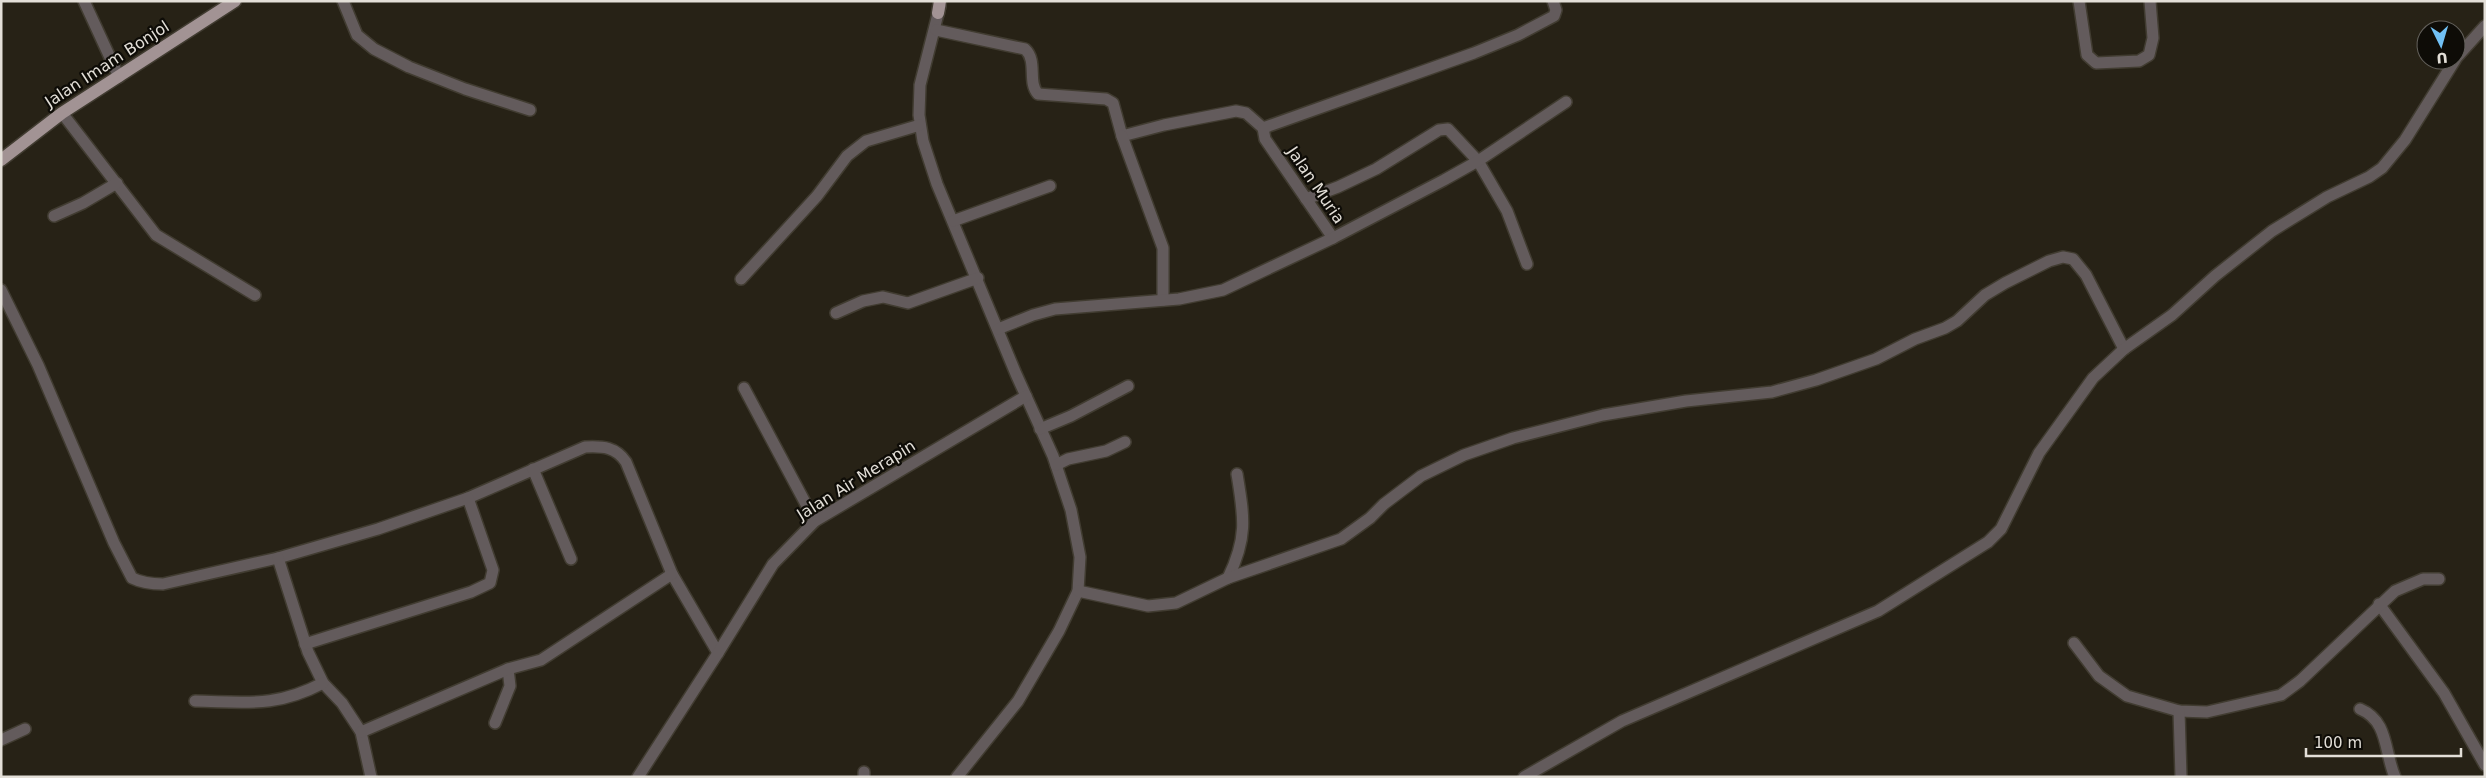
<svg xmlns="http://www.w3.org/2000/svg" width="2486" height="778" font-family="'DejaVu Sans',sans-serif">
	<style>
		.lines { fill: none; stroke-linecap: round; stroke-linejoin: round }
		.minor-casing { stroke: #413c31; stroke-width: 14 }
		.major-casing { stroke: #413c31; stroke-width: 15 }
		.minor { stroke: #635b5c; stroke-width: 11 }
		.major { stroke: #a29394; stroke-width: 12 }
		.labels { text-anchor: middle; dominant-baseline: central; stroke-width: 4.5; stroke-linejoin: round; paint-order: stroke }
		.street-label { font-size: 16px; fill: #e3dfd8; stroke: #0e0c07 }
	</style>
	<rect width="100%" height="100%" fill="#272216"/>
	<g class="lines">
		<defs>
			<g id="minor">
				<path d="M84 1 119 77"/>
				<path d="M343 1 357 35 374 49 409 67 465 89 530 110"/>
				<path d="M2079 1 2087 55 2096 63 2139 61 2149 55 2153 38 2150 1"/>
				<path d="M940 6 920 85 919 115 923 141 937 184 1016 374 1053 456 1071 510 1080 557 1078 591 1059 631 1018 701 957 777"/>
				<path d="M936 30 1025 49C1038 61 1027 82 1038 94L1106 99 1113 103 1122 136 1164 125 1236 111 1246 113 1263 128"/>
				<path d="M2456 58 2485 26"/>
				<path d="M62 113 156 235 255 295"/>
				<path d="M1122 136 1163 248V300"/>
				<path d="M1306 199 1338 187 1376 169 1439 130 1448 129 1478 161 1507 211 1527 264"/>
				<path d="M54 216 83 203 117 183"/>
				<path d="M953 221 1050 186"/>
				<path d="M1333 238 1265 139 1263 128 1474 53 1518 35 1554 16 1556 10 1553 1"/>
				<path d="M741 279 817 196 847 156 866 141 920 125"/>
				<path d="M1 290 38 365 114 543 132 578C142 583 152 584 163 584L278 558 378 529 468 498 585 447C603 446 616 447 626 462L672 574 718 653"/>
				<path d="M836 313 863 301 883 297 908 303 978 278"/>
				<path d="M998 329 1033 315 1055 309 1179 299 1223 290 1333 238 1444 180 1478 161 1566 102"/>
				<path d="M744 388 815 521"/>
				<path d="M1040 429 1071 416 1128 386"/>
				<path d="M1056 465 1068 459 1106 451 1125 442"/>
				<path d="M533 469 571 559"/>
				<path d="M278 558 308 652 323 683 342 703 361 732 371 777"/>
				<path d="M1228 578C1248 537 1244 517 1237 474"/>
				<path d="M1078 591 1148 606 1176 603 1228 578 1341 539 1370 518 1384 504 1421 476 1464 455 1513 438 1603 415 1686 401 1772 392 1816 380 1876 359 1915 339 1945 328 1957 321 1985 295 2005 283 2049 261 2063 257 2073 259 2086 275 2124 349"/>
				<path d="M2379 604 2444 693 2485 765"/>
				<path d="M2074 643 2099 676 2127 696 2179 711 2207 712 2281 695 2300 681 2395 591 2423 579H2439"/>
				<path d="M305 644 471 592 490 583 493 570 468 498"/>
				<path d="M195 701C247 702 275 708 323 683"/>
				<path d="M2360 709C2389 721 2384 752 2395 777"/>
				<path d="M2179 711 2181 777"/>
				<path d="M495 723 510 686 508 669"/>
				<path d="M361 732 508 669 541 660 672 574"/>
				<path d="M1 740 25 729"/>
				<path d="M864 772V777"/>
				<path d="M638 777 718 653 773 564 815 521 1026 396"/>
				<path d="M1524 777 1622 721 1878 611 1988 542 2001 529 2039 453 2093 378 2124 349 2172 315 2215 276 2272 231 2327 197 2369 177 2382 168 2405 140 2455 60"/>
			</g>
			<g id="major">
				<path d="M938 13 940 1"/>
				<path d="M1 160 62 113 235 1"/>
			</g>
		</defs>
		<use href="#minor" class="minor-casing"/>
		<use href="#major" class="major-casing"/>
		<use href="#minor" class="minor"/>
		<use href="#major" class="major"/>
	</g>
	<g class="labels">
		<g class="street-label">
			<text transform="translate(107 64) rotate(-33)">Jalan Imam Bonjol</text>
			<text transform="translate(1316 185) rotate(56)">Jalan Muria</text>
			<text transform="translate(856 480) rotate(-32)">Jalan Air Merapin</text>
		</g>
	</g>
	<rect width="2486" height="778" fill="none" stroke="#e3dfd8" stroke-width="5"/>
	<g transform="translate(2441 45) rotate(175)"><circle r="24" fill="#0e0c07" stroke="#63605b"/>
	<path d="M0-4L9 19L0 12L-9 19Z" fill="#71c1f5"/>
	<text y="-8" font-size="14" font-weight="bold" text-anchor="middle" fill="#e3dfd8">U</text>
	</g>
	<path d="M2306 748v8h155v-8" fill="none" stroke="#e3dfd8" stroke-width="2.5"/>
	<text x="2314" y="748" font-size="15" fill="#e3dfd8" stroke="#0e0c07" stroke-width="4" paint-order="stroke">100 m</text>
</svg>
